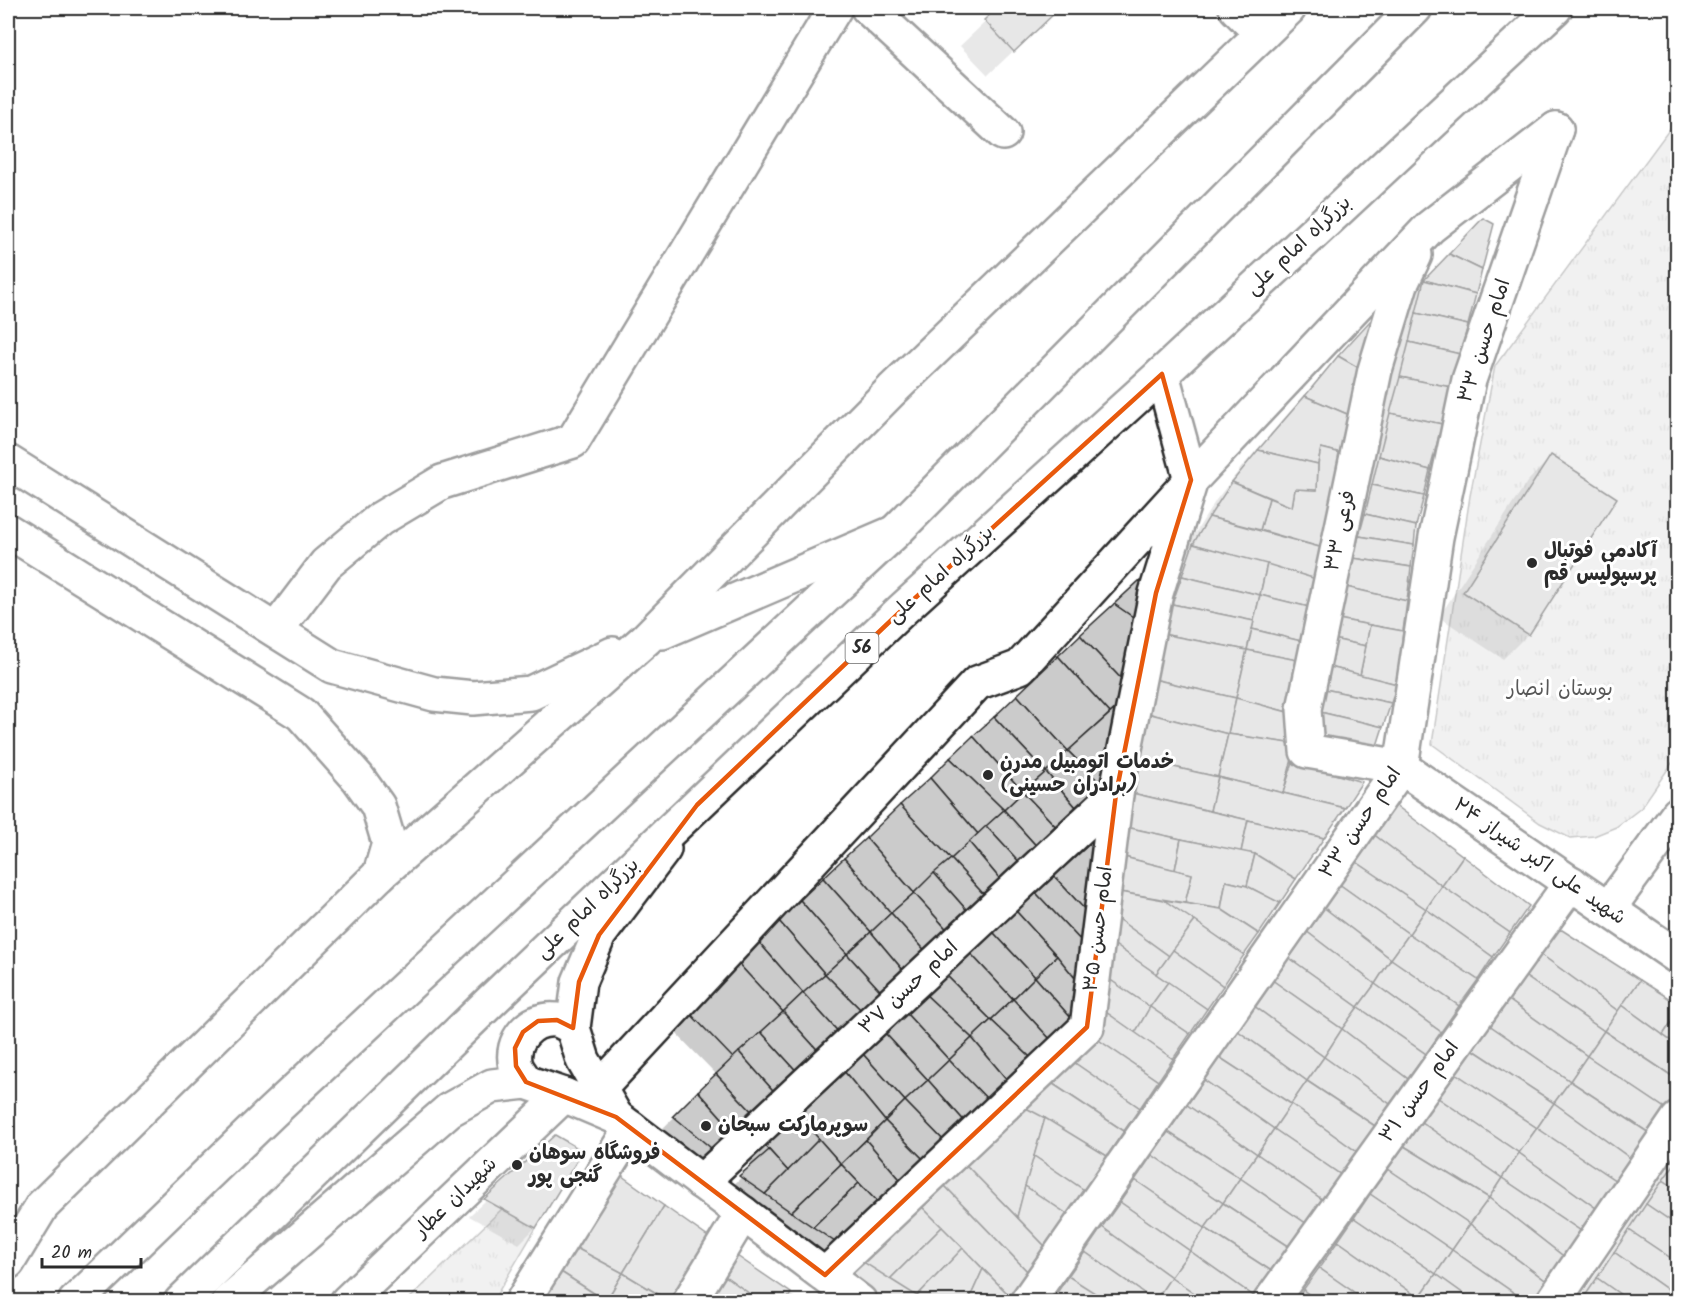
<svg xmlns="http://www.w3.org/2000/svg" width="1685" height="1309" font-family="Kalam,'Playpen Sans Arabic',sans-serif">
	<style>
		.park { fill: url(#park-tufts); stroke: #868686; stroke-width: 1.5 }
		.shadow { fill: #0003 }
		.building { fill: #cbcbcb; stroke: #2b2b2b; stroke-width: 1.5 }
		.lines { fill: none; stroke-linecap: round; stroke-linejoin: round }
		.minor-casing { stroke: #2b2b2b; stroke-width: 38 }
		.major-casing { stroke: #2b2b2b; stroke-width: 38 }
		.highway-casing { stroke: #2b2b2b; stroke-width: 38 }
		.minor { stroke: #fff; stroke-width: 33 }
		.major { stroke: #fff; stroke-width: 33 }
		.highway { stroke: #fff; stroke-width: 33 }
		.marked { fill: none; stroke: #e8590c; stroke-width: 4.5; stroke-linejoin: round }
		.poi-dot { fill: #2b2b2b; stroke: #fff; stroke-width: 2 }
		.labels { text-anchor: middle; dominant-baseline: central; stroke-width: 6; stroke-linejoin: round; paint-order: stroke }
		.shield { fill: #fff; stroke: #6b6b6b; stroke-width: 1.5 }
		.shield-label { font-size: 18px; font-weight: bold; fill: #2b2b2b }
		.street-label { font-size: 20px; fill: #2b2b2b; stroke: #fff }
		.poi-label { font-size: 20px; font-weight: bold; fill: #2b2b2b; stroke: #fff; text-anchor: start }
		.park-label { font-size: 20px; fill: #585858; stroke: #fff }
	</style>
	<defs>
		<pattern id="park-tufts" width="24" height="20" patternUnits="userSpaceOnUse" patternTransform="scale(1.5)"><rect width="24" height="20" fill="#e0e0e0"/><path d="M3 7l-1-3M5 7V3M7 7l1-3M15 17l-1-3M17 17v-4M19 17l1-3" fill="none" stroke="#c0c0c0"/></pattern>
	</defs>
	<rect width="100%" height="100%" fill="#fff"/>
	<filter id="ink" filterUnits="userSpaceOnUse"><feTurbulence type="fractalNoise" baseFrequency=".0167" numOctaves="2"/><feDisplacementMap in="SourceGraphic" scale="12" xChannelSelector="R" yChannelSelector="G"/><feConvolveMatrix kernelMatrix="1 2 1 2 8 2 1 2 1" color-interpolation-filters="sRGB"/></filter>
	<g filter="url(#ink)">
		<g class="park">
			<path d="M1677 119V756L1641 808 1616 827 1594 836 1570 838 1540 823 1432 744 1470 496 1495 366Z"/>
			<path d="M503 1208 536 1228 493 1301 406 1302Z"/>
		</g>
		<g class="shadow">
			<path d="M1000 8H1059L988 75 960 46Z"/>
			<path d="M1466 237 1415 525 1396 684 1300 753 1408 298Z"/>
			<path d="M1378 324 1295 660 1291 763 1360 783 1006 1302H883L845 1277 1081 1055 1177 562 1216 500 1241 468 1353 339Z"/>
			<path d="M1551 457 1615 499 1528 634 1503 659 1439 617 1527 482Z"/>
			<path d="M1139 583 1105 788 700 1168 657 1134 717 1075 669 1026Z"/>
			<path d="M1378 822 1250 1302H1047Z"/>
			<path d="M1678 866V882L1670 884Z"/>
			<path d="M1523 971 1678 1005V1097L1535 1302H1291Z"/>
			<path d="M1074 1013 823 1262 724 1194 753 1166 747 1160 764 1144Z"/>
			<path d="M555 1136 535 1228 519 1244 469 1216Z"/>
			<path d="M1678 1153V1302H1577Z"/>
			<path d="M737 1258 801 1302H703L720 1274Z"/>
		</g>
		<g class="building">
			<path d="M997 8H1060L1014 52 984 20Z"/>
			<path d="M1483 218 1494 224 1482 270 1449 254Z"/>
			<path d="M1449 254 1482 270 1476 294 1424 280Z"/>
			<path d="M1424 280 1476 294 1468 325 1416 313Z"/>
			<path d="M1416 313 1468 325 1460 354 1409 342Z"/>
			<path d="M1370 321 1380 323 1366 372 1338 356Z"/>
			<path d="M1409 342 1460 354 1451 387 1400 377Z"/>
			<path d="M1338 356 1366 372 1354 417 1305 396Z"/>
			<path d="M1400 377 1451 387 1442 424 1390 413Z"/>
			<path d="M1305 396 1354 417 1345 454 1321 448 1318 464 1258 450Z"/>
			<path d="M1390 413 1442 424 1430 470 1379 456Z"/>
			<path d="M1321 448 1345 454 1323 548 1260 530 1269 498 1292 507 1295 489 1317 490 1318 464Z"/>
			<path d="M1258 450 1318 464 1317 490 1295 489 1292 507 1232 482Z"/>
			<path d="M1551 455 1617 498 1529 635 1463 592Z"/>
			<path d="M1379 456 1430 470 1424 496 1372 485Z"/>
			<path d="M1232 482 1269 498 1260 530 1209 517Z"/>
			<path d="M1372 485 1424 496 1416 526 1365 514Z"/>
			<path d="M1365 514 1416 526 1414 545 1359 536Z"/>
			<path d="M1209 517 1323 548 1316 579 1193 544Z"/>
			<path d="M1359 536 1414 545 1411 567 1353 558Z"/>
			<path d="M1193 544 1267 564 1260 595 1182 576Z"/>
			<path d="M1353 558 1411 567 1407 601 1346 587Z"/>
			<path d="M1267 564 1316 579 1309 607 1260 595Z"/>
			<path d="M1182 576 1260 595 1254 621 1172 604Z"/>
			<path d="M1139 581 1147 585 1140 622 1114 604Z"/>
			<path d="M1346 587 1407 601 1403 631 1338 619Z"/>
			<path d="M1260 595 1309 607 1301 641 1252 629Z"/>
			<path d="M1114 604 1140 622 1127 685 1080 635Z"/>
			<path d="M1172 604 1254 621 1247 650 1162 634Z"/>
			<path d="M1338 619 1370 625 1366 646 1333 639Z"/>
			<path d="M1370 625 1403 631 1397 684 1360 675Z"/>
			<path d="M1252 629 1301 641 1297 660 1247 650Z"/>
			<path d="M1162 634 1247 650 1236 698 1153 679Z"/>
			<path d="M1080 635 1127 685 1124 701 1110 713 1058 656Z"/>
			<path d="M1333 639 1366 646 1360 675 1326 666Z"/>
			<path d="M1247 650 1297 660 1291 713 1236 698Z"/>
			<path d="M1058 656 1110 713 1068 751 1017 695Z"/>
			<path d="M1326 666 1397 684 1391 703 1320 688Z"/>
			<path d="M1153 679 1236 698 1228 734 1147 713Z"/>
			<path d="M1320 688 1391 703 1383 727 1316 711Z"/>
			<path d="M1017 695 1068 751 1046 772 994 717Z"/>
			<path d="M1236 698 1291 713 1296 744 1228 734Z"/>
			<path d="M1124 701 1106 789 1068 751Z"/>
			<path d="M1316 711 1383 727 1374 755 1316 737Z"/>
			<path d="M1147 713 1228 734 1218 777 1138 759Z"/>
			<path d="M994 717 1046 772 1023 792 973 736Z"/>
			<path d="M1228 734 1296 744 1283 793 1218 777Z"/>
			<path d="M973 736 1023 792 1004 810 950 758Z"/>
			<path d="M1068 751 1106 789 1081 813 1046 772Z"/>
			<path d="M950 758 1004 810 978 834 930 778Z"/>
			<path d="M1138 759 1218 777 1210 811 1132 793Z"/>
			<path d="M1293 762 1362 782 1345 808 1283 793Z"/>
			<path d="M1046 772 1081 813 1060 831 1023 792Z"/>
			<path d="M1218 777 1283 793 1345 808 1324 838 1210 811Z"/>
			<path d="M930 778 978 834 951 859 900 805Z"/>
			<path d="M1023 792 1060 831 1040 850 1004 810Z"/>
			<path d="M1132 793 1248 820 1241 852 1126 827Z"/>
			<path d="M1394 804 1463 856 1442 886 1373 834Z"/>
			<path d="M900 805 951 859 914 893 866 838Z"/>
			<path d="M1004 810 1040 850 1023 866 986 826Z"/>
			<path d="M1248 820 1324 838 1296 879 1255 854 1241 852Z"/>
			<path d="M986 826 1023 866 1004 884 969 842Z"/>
			<path d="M1126 827 1181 839 1175 870 1120 856Z"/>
			<path d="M1373 834 1442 886 1426 909 1355 861Z"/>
			<path d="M866 838 914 893 891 913 844 858Z"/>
			<path d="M1181 839 1255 854 1247 886 1226 881 1221 909 1185 903 1192 874 1175 870Z"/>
			<path d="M1093 841 1086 911 1054 876Z"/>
			<path d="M969 842 1004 884 988 899 951 859Z"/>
			<path d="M1255 854 1296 879 1280 903 1247 886Z"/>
			<path d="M1120 856 1192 874 1185 903 1114 891Z"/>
			<path d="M1463 856 1529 906 1510 933 1442 886Z"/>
			<path d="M844 858 891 913 871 932 823 878Z"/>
			<path d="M951 859 988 899 971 915 934 873Z"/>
			<path d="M1355 861 1426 909 1409 934 1339 884Z"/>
			<path d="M934 873 971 915 951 934 914 893Z"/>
			<path d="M1054 876 1086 911 1083 943 1036 893Z"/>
			<path d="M823 878 871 932 847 954 800 900Z"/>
			<path d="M1226 881 1247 886 1280 903 1259 934 1221 909Z"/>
			<path d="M1339 884 1409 934 1391 959 1323 907Z"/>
			<path d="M1442 886 1510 933 1493 957 1426 909Z"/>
			<path d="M1114 891 1164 900 1195 921 1169 956 1111 914Z"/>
			<path d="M914 893 951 934 929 955 891 913Z"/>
			<path d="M1036 893 1083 943 1079 983 1057 956 1016 911Z"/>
			<path d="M800 900 847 954 825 974 778 920Z"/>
			<path d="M1164 900 1221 909 1259 934 1244 955Z"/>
			<path d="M1323 907 1391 959 1375 984 1306 931Z"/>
			<path d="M1426 909 1493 957 1478 980 1409 934Z"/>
			<path d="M1016 911 1057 956 1035 977 993 932Z"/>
			<path d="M891 913 929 955 907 975 871 932Z"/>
			<path d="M1111 914 1169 956 1156 974 1109 941Z"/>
			<path d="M778 920 825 974 803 993 757 940Z"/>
			<path d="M1195 921 1244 955 1223 986 1173 950Z"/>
			<path d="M1562 930 1640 980 1618 1011 1539 953 1555 931Z"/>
			<path d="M1306 931 1375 984 1358 1007 1288 957Z"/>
			<path d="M871 932 907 975 885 996 847 954Z"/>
			<path d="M993 932 1035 977 1013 999 970 953Z"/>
			<path d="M1409 934 1478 980 1459 1006 1391 959Z"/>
			<path d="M757 940 803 993 783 1012 735 960Z"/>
			<path d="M1109 941 1168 982 1150 1007 1106 977Z"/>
			<path d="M1173 950 1223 986 1207 1009 1156 974Z"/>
			<path d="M970 953 1013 999 991 1020 946 975Z"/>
			<path d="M1539 953 1618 1011 1604 1031 1523 975Z"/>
			<path d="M847 954 885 996 865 1014 825 974Z"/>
			<path d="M1057 956 1079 983 1076 1013 1071 1018 1035 977Z"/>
			<path d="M1288 957 1358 1007 1342 1029 1272 980Z"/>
			<path d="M1391 959 1459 1006 1441 1032 1375 984Z"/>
			<path d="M735 960 783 1012 733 1058 685 1008Z"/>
			<path d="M825 974 865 1014 842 1036 803 993Z"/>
			<path d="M946 975 991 1020 972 1038 925 994Z"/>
			<path d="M1523 975 1604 1031 1587 1056 1507 999Z"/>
			<path d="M1035 977 1071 1018 1050 1039 1013 999Z"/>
			<path d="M1106 977 1150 1007 1135 1033 1103 1010Z"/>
			<path d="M1272 980 1342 1029 1324 1057 1254 1006Z"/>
			<path d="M1640 980 1678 1004V1012L1663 1035 1622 1005Z"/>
			<path d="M1168 982 1207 1009 1190 1034 1150 1007Z"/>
			<path d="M1375 984 1441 1032 1426 1054 1358 1007Z"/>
			<path d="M803 993 842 1036 822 1055 783 1012Z"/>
			<path d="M925 994 972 1038 949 1060 905 1012Z"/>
			<path d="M1013 999 1050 1039 1031 1058 991 1020Z"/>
			<path d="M1507 999 1587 1056 1570 1081 1489 1025Z"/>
			<path d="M1622 1005 1678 1046V1080L1604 1031Z"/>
			<path d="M1254 1006 1324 1057 1307 1081 1238 1031Z"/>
			<path d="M1150 1007 1190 1034 1173 1059 1135 1033Z"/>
			<path d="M1358 1007 1426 1054 1408 1079 1342 1029Z"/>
			<path d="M1103 1010 1173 1059 1158 1081 1097 1039Z"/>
			<path d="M783 1012 822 1055 800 1075 761 1032Z"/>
			<path d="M905 1012 949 1060 928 1080 884 1032Z"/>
			<path d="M1678 1012V1046L1663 1035Z"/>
			<path d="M991 1020 1031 1058 1008 1081 972 1038Z"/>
			<path d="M1489 1025 1570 1081 1554 1103 1472 1049Z"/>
			<path d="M1342 1029 1408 1079 1390 1104 1324 1057Z"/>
			<path d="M1238 1031 1307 1081 1291 1104 1219 1057Z"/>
			<path d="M1604 1031 1678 1080V1099L1669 1111 1587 1056Z"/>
			<path d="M761 1032 800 1075 778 1096 739 1052Z"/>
			<path d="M884 1032 928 1080 905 1101 862 1053Z"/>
			<path d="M972 1038 1008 1081 988 1100 949 1060Z"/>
			<path d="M1097 1039 1158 1081 1140 1108 1072 1061Z"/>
			<path d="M1472 1049 1554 1103 1537 1128 1455 1073Z"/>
			<path d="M739 1052 778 1096 756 1116 716 1074Z"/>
			<path d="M862 1053 905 1101 885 1121 843 1070Z"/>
			<path d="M1587 1056 1669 1111 1652 1135 1570 1081Z"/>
			<path d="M1219 1057 1291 1104 1274 1129 1204 1080Z"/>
			<path d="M1324 1057 1390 1104 1375 1126 1307 1081Z"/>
			<path d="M949 1060 988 1100 966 1123 928 1080Z"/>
			<path d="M1072 1061 1140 1108 1124 1131 1050 1082Z"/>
			<path d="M843 1070 885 1121 841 1164 796 1113Z"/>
			<path d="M1455 1073 1537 1128 1519 1153 1438 1098Z"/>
			<path d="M716 1074 756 1116 737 1135 698 1091Z"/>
			<path d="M928 1080 966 1123 946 1143 905 1101Z"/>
			<path d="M1204 1080 1274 1129 1257 1154 1187 1105Z"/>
			<path d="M1307 1081 1375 1126 1357 1152 1291 1104Z"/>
			<path d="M1570 1081 1652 1135 1634 1161 1554 1103Z"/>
			<path d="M1050 1082 1124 1131 1107 1156 1024 1107Z"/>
			<path d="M698 1091 737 1135 717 1153 673 1116Z"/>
			<path d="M1438 1098 1519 1153 1502 1178 1421 1122Z"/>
			<path d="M905 1101 946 1143 926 1162 885 1121Z"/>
			<path d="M1554 1103 1634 1161 1619 1183 1537 1128Z"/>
			<path d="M1291 1104 1357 1152 1341 1175 1274 1129Z"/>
			<path d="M1187 1105 1257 1154 1240 1178 1168 1132Z"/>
			<path d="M1024 1107 1045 1118 1017 1217 964 1163Z"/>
			<path d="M796 1113 819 1139 788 1171 763 1143Z"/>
			<path d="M1045 1118 1107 1156 1084 1190 1034 1156Z"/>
			<path d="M885 1121 926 1162 904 1184 866 1140Z"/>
			<path d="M1421 1122 1502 1178 1489 1198 1404 1146Z"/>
			<path d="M1537 1128 1619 1183 1600 1211 1519 1153Z"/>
			<path d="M1274 1129 1341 1175 1323 1200 1257 1154Z"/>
			<path d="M1168 1132 1240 1178 1223 1203 1152 1155Z"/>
			<path d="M555 1135 583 1151 536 1228 484 1199Z"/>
			<path d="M819 1139 841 1164 791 1212 765 1194Z"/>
			<path d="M866 1140 904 1184 881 1206 841 1164Z"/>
			<path d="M1404 1146 1489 1198 1470 1224 1388 1169Z"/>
			<path d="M769 1150 788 1171 765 1194 739 1176Z"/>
			<path d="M1519 1153 1600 1211 1584 1233 1502 1178Z"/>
			<path d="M1257 1154 1323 1200 1307 1224 1240 1178Z"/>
			<path d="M1152 1155 1223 1203 1205 1228 1135 1180Z"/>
			<path d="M1034 1156 1084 1190 1067 1214 1025 1186Z"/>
			<path d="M1678 1159V1190L1663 1180Z"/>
			<path d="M964 1163 1045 1246 1028 1272 942 1183Z"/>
			<path d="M841 1164 859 1183 813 1227 791 1212Z"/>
			<path d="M608 1166 664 1206 623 1273 563 1241Z"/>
			<path d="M1388 1169 1470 1224 1452 1250 1370 1194Z"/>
			<path d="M1240 1178 1307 1224 1290 1247 1223 1203Z"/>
			<path d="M1502 1178 1584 1233 1567 1259 1489 1198Z"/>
			<path d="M1135 1180 1205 1228 1190 1251 1120 1202Z"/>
			<path d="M1663 1180 1678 1190V1226L1646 1204Z"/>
			<path d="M859 1183 881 1206 841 1246 813 1227Z"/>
			<path d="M942 1183 1028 1272 1011 1297 919 1204Z"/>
			<path d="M1025 1186 1067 1214 1045 1246 1017 1217Z"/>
			<path d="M1370 1194 1452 1250 1436 1274 1354 1218Z"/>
			<path d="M1489 1198 1567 1259 1549 1283 1470 1224Z"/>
			<path d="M1120 1202 1190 1251 1171 1277 1102 1227Z"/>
			<path d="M1223 1203 1290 1247 1273 1272 1205 1228Z"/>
			<path d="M919 1204 942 1227 890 1279 860 1260Z"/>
			<path d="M1646 1204 1678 1226V1263L1629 1230Z"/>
			<path d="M664 1206 715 1242 679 1302H671L623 1273Z"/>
			<path d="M1354 1218 1436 1274 1419 1298 1338 1241Z"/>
			<path d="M1470 1224 1549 1283 1537 1302H1527L1452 1250Z"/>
			<path d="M942 1227 963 1248 917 1296 890 1279Z"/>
			<path d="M1102 1227 1171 1277 1155 1301 1085 1252Z"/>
			<path d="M1205 1228 1273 1272 1255 1297 1190 1251Z"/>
			<path d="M1629 1230 1678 1263V1297L1614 1252Z"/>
			<path d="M563 1241 623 1273 606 1301 550 1265Z"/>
			<path d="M1338 1241 1419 1298 1416 1302H1368L1319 1268Z"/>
			<path d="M963 1248 983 1269 968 1302H925L917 1296Z"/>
			<path d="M1452 1250 1527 1302H1475L1436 1274Z"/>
			<path d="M1190 1251 1255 1297 1252 1302H1207L1171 1277Z"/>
			<path d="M1085 1252 1155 1301 1154 1302H1107L1068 1276Z"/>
			<path d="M1614 1252 1678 1297V1302H1631L1597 1278Z"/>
			<path d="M737 1256 791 1293 786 1302H761L725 1276Z"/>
			<path d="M550 1265 606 1301V1302H549L534 1292Z"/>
			<path d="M1319 1268 1368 1302H1319L1303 1290Z"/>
			<path d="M983 1269 1011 1297 1008 1302H968Z"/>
			<path d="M623 1273 671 1302 606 1301Z"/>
			<path d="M1436 1274 1475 1302H1424L1419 1298Z"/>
			<path d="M725 1276 761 1302H708Z"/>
			<path d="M1068 1276 1098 1295 1094 1302H1051Z"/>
			<path d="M1171 1277 1207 1302 1155 1301Z"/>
			<path d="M1597 1278 1631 1302H1581Z"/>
			<path d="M1303 1290 1319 1302H1295Z"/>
		</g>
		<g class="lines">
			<defs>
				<g id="minor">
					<path d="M868 8 1003 133"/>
					<path d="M1236 8 1262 34"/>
					<path d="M1415 255 1401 284 1375 370 1304 709 1307 751 1401 767 1678 957"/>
					<path d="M8 462 332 666 434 694 473 698 531 693 613 654"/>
					<path d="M8 531 301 714 358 778 378 806 389 843 380 874"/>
					<path d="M276 630 326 564 380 519 442 482 573 441 835 8"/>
					<path d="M662 632 891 534"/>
					<path d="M1608 909 1678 814"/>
					<path d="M599 1089 977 683 1020 667 1191 480 1430 227 1556 129"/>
					<path d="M701 1182 1116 794"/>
					<path d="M8 1262 42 1206 380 874 646 639 892 390 1289 8"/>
					<path d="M825 1275 1087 1027 1116 794 1156 593 1191 480 1162 374"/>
					<path d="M347 1302 564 1095"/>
					<path d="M522 1302 631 1128"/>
					<path d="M689 1302 743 1213"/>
					<path d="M1027 1302 1401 767 1436 537 1469 380 1556 129"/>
					<path d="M1270 1302 1571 883"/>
					<path d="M1553 1302 1678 1119"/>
				</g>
				<g id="major">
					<path d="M526 1082C523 1077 518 1071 516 1066 509 1041 531 1017 556 1020 561 1021 568 1025 573 1028"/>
					<path d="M616 1117 583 1060 573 1028 579 982 599 935 664 849"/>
					<path d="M228 1302 449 1110 492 1086 526 1082 564 1095 616 1117 860 1302"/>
				</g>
				<g id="highway">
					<path d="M75 1302 272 1112 895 532 1415 8"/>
					<path d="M181 1302 491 1001 903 609 1162 374 1555 8"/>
				</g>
			</defs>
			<use href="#minor" class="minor-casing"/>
			<use href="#major" class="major-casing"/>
			<use href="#highway" class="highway-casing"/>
			<use href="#minor" class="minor"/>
			<use href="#major" class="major"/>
			<use href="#highway" class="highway"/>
		</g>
	</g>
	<path d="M0 0H1685V1309H0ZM1162 374 1191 480 1156 593 1116 794 1087 1027 825 1275 616 1117 526 1082 516 1066 515 1048 523 1032 538 1021 557 1020 573 1028 579 982 599 935 697 805 903 609Z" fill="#fff" fill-opacity=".55" fill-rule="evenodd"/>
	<path class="marked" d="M1162 374 1191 480 1156 593 1116 794 1087 1027 825 1275 616 1117 526 1082 516 1066 515 1048 523 1032 538 1021 557 1020 573 1028 579 982 599 935 697 805 903 609Z"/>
	<g class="poi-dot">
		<circle cx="1532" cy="563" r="6"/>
		<circle cx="988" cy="775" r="6"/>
		<circle cx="706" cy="1126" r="6"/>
		<circle cx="517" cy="1165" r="6"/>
	</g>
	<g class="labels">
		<rect class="shield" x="845.5" y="633" width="33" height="30" rx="4.5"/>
		<g class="shield-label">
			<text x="862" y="648">56</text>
		</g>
		<g class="street-label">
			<text transform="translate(1299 246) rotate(-43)">بزرگراه امام علی</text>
			<text transform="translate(1485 341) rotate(-72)">امام حسن ۳۳</text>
			<text transform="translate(1341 531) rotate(-78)">فرعی ۳۳</text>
			<text transform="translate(941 575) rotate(-42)">بزرگراه امام علی</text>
			<text transform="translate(1361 823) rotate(-56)">امام حسن ۳۳</text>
			<text transform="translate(1539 862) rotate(35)">شهید علی اکبر شیراز ۲۴</text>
			<text transform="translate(588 909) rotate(-44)">بزرگراه امام علی</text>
			<text transform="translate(1099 929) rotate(-83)">امام حسن ۳۵</text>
			<text transform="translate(909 988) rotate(-43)">امام حسن ۳۷</text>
			<text transform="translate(1420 1092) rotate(-54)">امام حسن ۳۱</text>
			<text transform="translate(456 1198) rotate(-44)">شهیدان عطار</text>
		</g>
		<g class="poi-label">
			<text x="1544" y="552">آکادمی فوتبال<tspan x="1544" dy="23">پرسپولیس قم</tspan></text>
			<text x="1000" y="763">خدمات اتومبیل مدرن<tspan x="1000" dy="23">(برادران حسینی)</tspan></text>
			<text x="718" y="1126">سوپرمارکت سبحان</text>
			<text x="529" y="1154">فروشگاه سوهان<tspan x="529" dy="23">گنجی پور</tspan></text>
		</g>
		<g class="park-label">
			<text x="1560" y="690">بوستان انصار</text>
		</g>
	</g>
	<rect width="1685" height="1309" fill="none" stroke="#fff" stroke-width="30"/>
	<rect x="15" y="15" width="1655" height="1279" fill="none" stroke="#2b2b2b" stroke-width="2" filter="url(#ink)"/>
	<path d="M42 1258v9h99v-9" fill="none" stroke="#2b2b2b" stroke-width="3"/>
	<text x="51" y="1258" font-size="18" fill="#2b2b2b" stroke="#ffffff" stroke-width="4.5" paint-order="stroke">20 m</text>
</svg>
